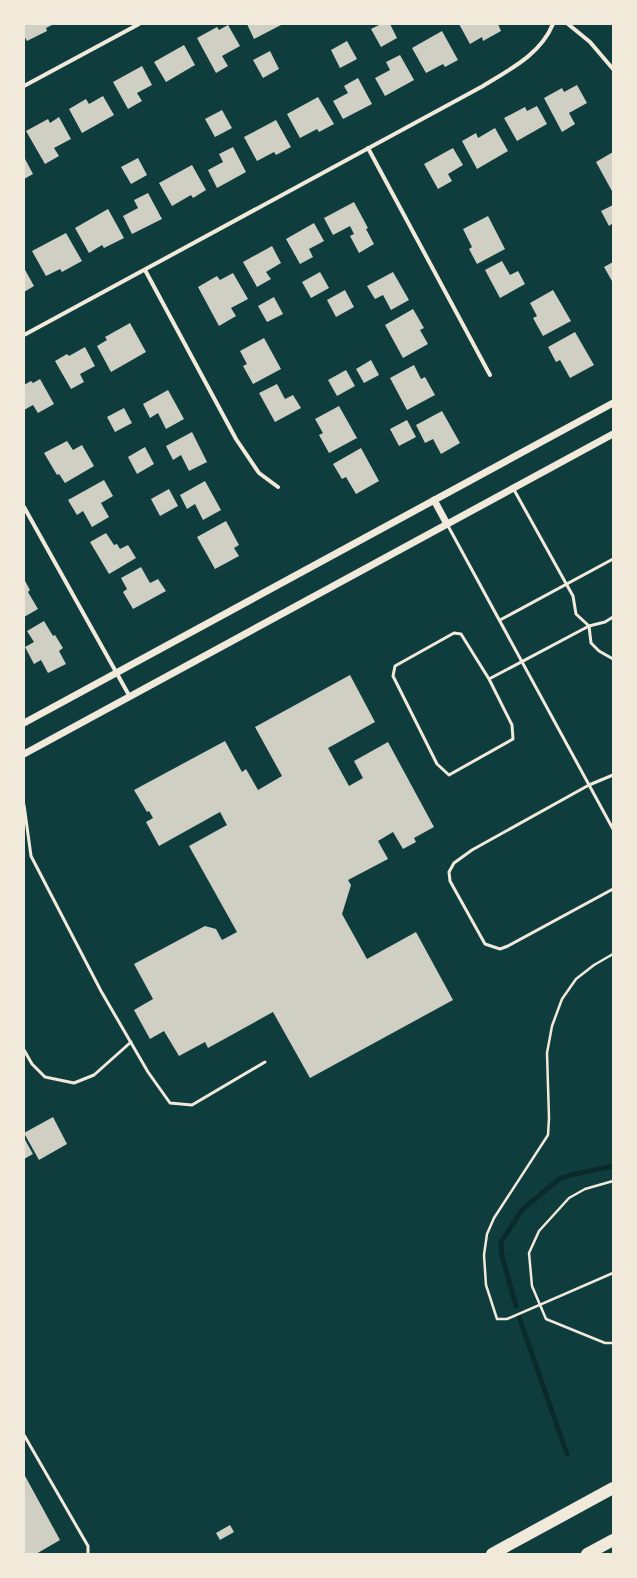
<svg xmlns="http://www.w3.org/2000/svg" width="637" height="1578" font-family="'PT Sans',sans-serif">
	<style>
		.lines { fill: none; stroke-linecap: round; stroke-linejoin: round }
		.stream { stroke: #0a2a2b; stroke-width: 5 }
		.building { fill: #cfcfc3 }
		.path { stroke: #f1e9da; stroke-width: 2.5 }
		.service { stroke: #f1e9da; stroke-width: 3 }
		.minor { stroke: #f1e9da; stroke-width: 4 }
		.tertiary { stroke: #f1e9da; stroke-width: 7 }
		.motorway { stroke: #f1e9da; stroke-width: 12 }
	</style>
	<rect width="100%" height="100%" fill="#0f3d3e"/>
	<g class="lines">
		<g class="stream">
			<path d="M516 1306 502 1256 501 1242 522 1210 559 1179 570 1175 613 1166"/>
			<path d="M519 1317 567 1454"/>
		</g>
	</g>
	<g class="building">
		<path d="M24 24H54L46 28 47 31 27 41 24 36Z"/>
		<path d="M247 24H280L281 25 254 39Z"/>
		<path d="M381 24H390L397 38 381 47 371 29Z"/>
		<path d="M459 24H498L501 31 483 41 482 37 470 44Z"/>
		<path d="M228 25 240 46 222 56 228 66 216 73 197 38 217 27 219 30Z"/>
		<path d="M442 31 458 60 445 67 443 64 426 73 412 48Z"/>
		<path d="M347 41 357 59 340 68 331 50Z"/>
		<path d="M184 45 195 65 166 82 154 62Z"/>
		<path d="M270 51 279 69 263 78 253 60Z"/>
		<path d="M400 55 414 80 385 96 375 78 390 70 386 62Z"/>
		<path d="M142 66 152 85 137 93 142 101 128 109 113 82Z"/>
		<path d="M358 78 372 104 343 119 333 101 348 93 344 86Z"/>
		<path d="M577 85 587 103 569 113 575 124 562 132 544 98 562 88 564 92Z"/>
		<path d="M103 96 114 115 82 133 69 109 86 99 89 104Z"/>
		<path d="M318 97 334 124 319 132 317 129 300 138 287 114Z"/>
		<path d="M537 106 547 124 517 141 504 118 525 107 527 111Z"/>
		<path d="M222 110 232 128 215 137 205 119Z"/>
		<path d="M59 117 71 139 54 148 59 156 45 164 26 131 48 119 50 123Z"/>
		<path d="M276 120 291 147 276 155 274 152 257 161 244 137Z"/>
		<path d="M495 128 508 151 477 169 462 141 476 133 478 138Z"/>
		<path d="M233 147 246 172 217 188 208 170 223 162 219 154Z"/>
		<path d="M453 148 463 165 448 174 452 181 438 189 424 164Z"/>
		<path d="M613 152V193L596 162Z"/>
		<path d="M24 157 33 174 24 179Z"/>
		<path d="M138 158 147 175 131 184 121 167Z"/>
		<path d="M192 165 206 190 193 198 191 195 172 206 159 183Z"/>
		<path d="M148 193 162 219 132 234 123 216 138 208 134 200Z"/>
		<path d="M354 202 368 228 366 229 374 244 359 253 350 236 354 234 350 226 333 235 324 218Z"/>
		<path d="M613 205V223L609 226 601 211Z"/>
		<path d="M108 209 124 238 104 248 102 245 89 253 75 228Z"/>
		<path d="M488 216 505 249 477 264 469 249 472 247 463 229Z"/>
		<path d="M314 223 324 241 309 249 313 257 300 264 286 239Z"/>
		<path d="M66 233 82 261 62 272 60 269 46 276 32 251Z"/>
		<path d="M272 246 281 263 266 272 271 279 257 287 243 262Z"/>
		<path d="M502 261 510 275 518 271 525 284 500 298 485 270Z"/>
		<path d="M613 262V281H612L604 267Z"/>
		<path d="M24 268 34 286 24 292Z"/>
		<path d="M320 272 329 288 311 298 302 282Z"/>
		<path d="M393 272 409 300 391 310 383 295 375 299 367 286Z"/>
		<path d="M233 273 248 299 231 308 236 316 219 326 198 287 217 276 220 280Z"/>
		<path d="M345 290 354 307 336 317 327 300Z"/>
		<path d="M553 290 571 321 543 336 533 318 537 316 530 303Z"/>
		<path d="M274 297 283 314 267 322 258 306Z"/>
		<path d="M413 309 424 328 420 330 428 344 403 358 385 325Z"/>
		<path d="M130 323 146 352 111 372 97 346 107 340 105 337Z"/>
		<path d="M575 332 594 365 570 378 560 360 556 362 548 347Z"/>
		<path d="M264 338 281 369 253 384 243 366 247 364 240 351Z"/>
		<path d="M85 347 95 366 80 374 84 382 71 389 55 361 67 354 69 356Z"/>
		<path d="M371 360 379 375 364 383 356 369Z"/>
		<path d="M414 365 421 379 425 377 435 395 407 410 390 378Z"/>
		<path d="M346 370 355 386 337 396 328 380Z"/>
		<path d="M40 379 54 404 38 413 33 405 24 410V385L31 381 33 383Z"/>
		<path d="M277 384 285 399 293 395 301 408 275 422 259 393Z"/>
		<path d="M168 390 184 419 166 429 158 413 150 418 143 404Z"/>
		<path d="M339 406 357 438 329 453 319 435 323 433 315 419Z"/>
		<path d="M124 408 132 423 115 432 107 417Z"/>
		<path d="M442 411 460 443 441 454 433 439 425 443 416 425Z"/>
		<path d="M407 420 416 437 399 446 390 429Z"/>
		<path d="M192 432 207 462 189 471 181 455 173 460 166 446Z"/>
		<path d="M67 441 73 450 82 445 94 466 65 483 59 474 57 475 44 453Z"/>
		<path d="M145 447 154 464 137 474 128 457Z"/>
		<path d="M361 448 379 481 356 494 346 477 342 479 333 464Z"/>
		<path d="M104 480 113 496 101 503 109 517 92 527 83 511 77 515 68 500Z"/>
		<path d="M205 481 221 510 203 520 195 504 187 509 180 495Z"/>
		<path d="M169 489 178 506 160 516 151 499Z"/>
		<path d="M226 521 239 545 234 548 239 556 215 569 197 537Z"/>
		<path d="M106 533 114 545 117 544 120 549 128 545 136 558 109 574 90 542Z"/>
		<path d="M141 567 150 583 158 579 166 591 133 609 123 592 127 589 121 578Z"/>
		<path d="M24 579 30 590 28 592 38 609 24 617Z"/>
		<path d="M44 621 53 636 55 635 63 648 59 651 66 664 48 673 41 660 34 664 25 647 34 642 27 631Z"/>
		<path d="M350 675 375 722 328 748 349 786 363 778 354 761 388 742 434 827 414 838 416 842 403 849 393 832 378 841 388 859 348 880 351 885 342 914 367 959 416 932 453 1000 310 1078 273 1012 208 1048 205 1042 179 1056 164 1031 150 1039 134 1010 153 999 134 964 205 926 216 929 222 940 237 932 189 846 227 825 220 812 159 846 146 822 153 818 149 811 147 812 134 790 225 741 242 772 246 769 258 790 282 776 255 727Z"/>
		<path d="M53 1117 67 1144 39 1160 24 1133Z"/>
		<path d="M24 1138 33 1154 24 1159Z"/>
		<path d="M24 1474 60 1540 36 1554H24Z"/>
		<path d="M230 1525 234 1532 220 1540 216 1533Z"/>
	</g>
	<g class="lines">
		<g class="path">
			<path d="M613 954 594 965 576 979 562 999 552 1026 547 1053 549 1118 548 1135 494 1218 487 1234 484 1255 486 1285 497 1319H507L613 1273"/>
			<path d="M613 1181 585 1189 569 1198 539 1231 529 1253 532 1286 546 1319 605 1343H613"/>
		</g>
		<g class="service">
			<path d="M513 488 573 596 576 614 589 626 591 643 599 651 613 659"/>
			<path d="M447 524 613 829"/>
			<path d="M500 620 613 559"/>
			<path d="M489 679 512 725 513 739 449 775 437 764 393 676 395 666 454 633 461 634 489 679 589 626 605 622 613 617"/>
			<path d="M613 775 589 785 472 850 454 863 449 872 450 881 485 944 500 949 508 946 613 889"/>
			<path d="M24 805 31 856 101 991 148 1072 170 1103 192 1105 265 1062"/>
			<path d="M24 1050 32 1064 45 1077 74 1083 94 1075 131 1042"/>
			<path d="M24 1435 88 1546V1554"/>
		</g>
		<g class="minor">
			<path d="M568 24 590 42 613 69"/>
			<path d="M24 86 139 24"/>
			<path d="M368 148 490 375"/>
			<path d="M145 270 236 439 259 473 278 487"/>
			<path d="M24 335 483 86C510 69 540 55 553 24"/>
			<path d="M24 507 130 697"/>
		</g>
		<g class="tertiary">
			<path d="M434 500 447 524"/>
			<path d="M24 723 613 403"/>
			<path d="M24 754 613 434"/>
		</g>
		<g class="motorway">
			<path d="M492 1554 613 1488"/>
			<path d="M587 1554 613 1540"/>
		</g>
	</g>
	<rect width="637" height="1578" fill="none" stroke="#f1e9da" stroke-width="50"/>
</svg>
